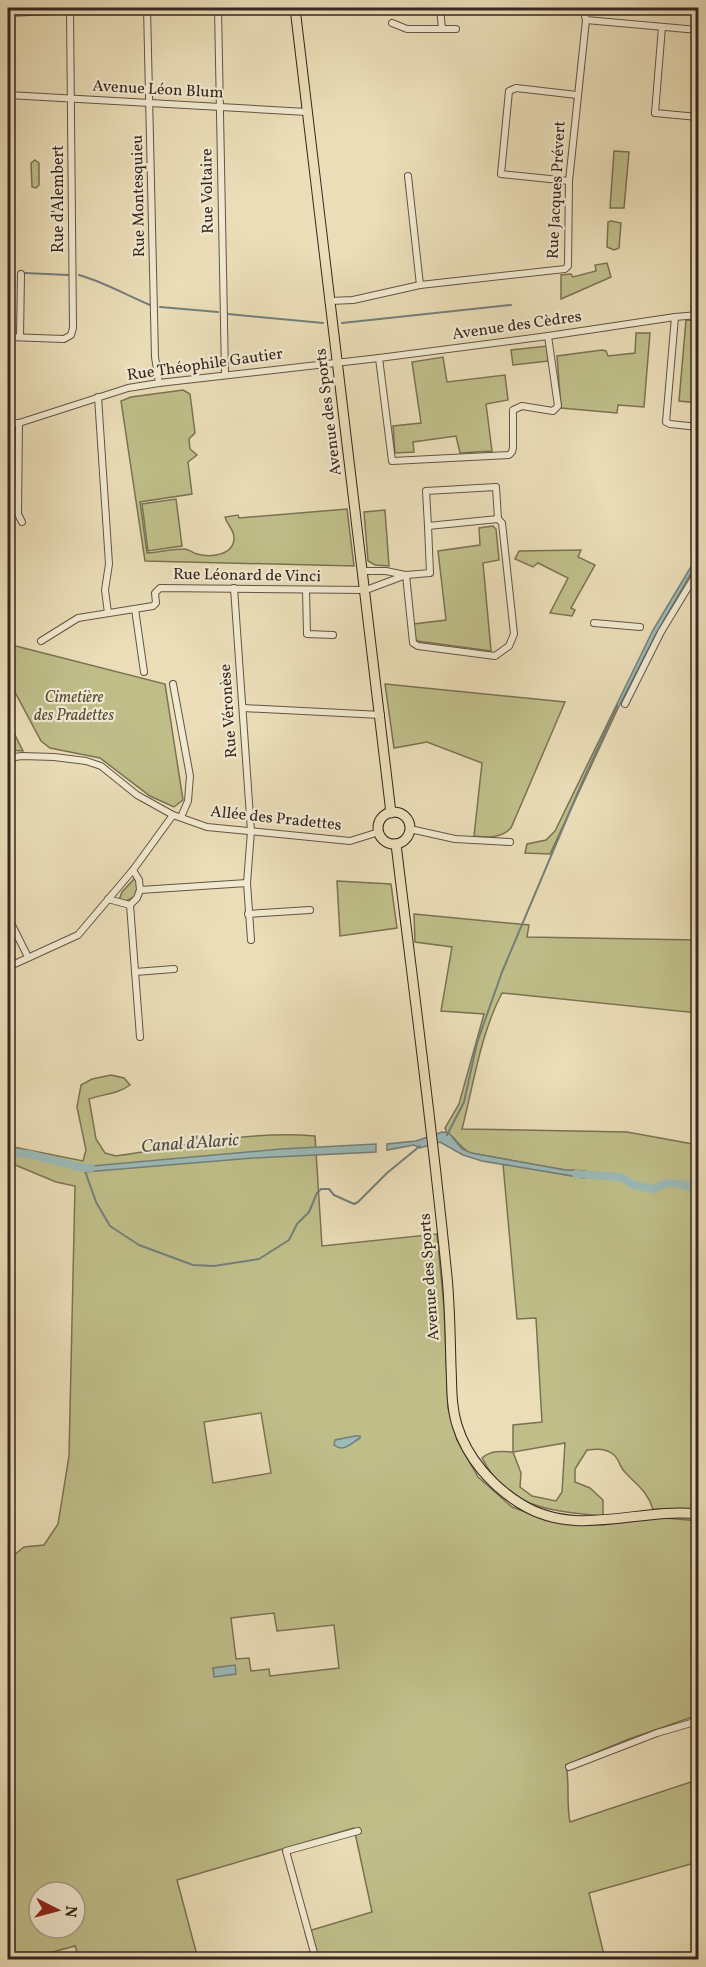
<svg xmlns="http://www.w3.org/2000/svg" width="706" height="1967" font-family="Vollkorn,serif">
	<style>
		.green { fill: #bfbe89; stroke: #7a7254; stroke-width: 1.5; fill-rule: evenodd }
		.water { fill: #9bbab8; stroke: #737f7b; stroke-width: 1.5 }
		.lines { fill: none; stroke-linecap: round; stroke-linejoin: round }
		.stream { stroke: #737f7b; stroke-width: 2 }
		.canal { stroke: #9bbab8; stroke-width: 8 }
		.street-casing { stroke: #635446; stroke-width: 8 }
		.primary-casing { stroke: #362620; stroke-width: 11 }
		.street { stroke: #f1e9d0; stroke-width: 6 }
		.primary { stroke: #eaddb7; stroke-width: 9 }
		.labels { text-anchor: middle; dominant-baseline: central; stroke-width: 4.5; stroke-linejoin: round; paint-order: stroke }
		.street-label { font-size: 16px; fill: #362620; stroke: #f1e9d0 }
		.park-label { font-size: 16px; font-style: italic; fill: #584c3a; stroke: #f1e9d0 }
		.water-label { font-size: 18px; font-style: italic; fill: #4f4b46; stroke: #f1e9d0 }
	</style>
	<rect width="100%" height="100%" fill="#eaddb7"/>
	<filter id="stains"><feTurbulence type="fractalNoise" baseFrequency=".00333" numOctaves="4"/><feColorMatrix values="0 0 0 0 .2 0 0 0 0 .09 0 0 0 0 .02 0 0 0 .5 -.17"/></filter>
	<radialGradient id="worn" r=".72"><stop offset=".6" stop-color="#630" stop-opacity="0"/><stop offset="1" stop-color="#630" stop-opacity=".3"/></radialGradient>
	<g class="green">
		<path d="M614 151 629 152 624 208H610Z"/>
		<path d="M35 160 39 163V185L36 188 32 187 31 163Z"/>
		<path d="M611 221 621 223 619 248 614 250 607 247 608 222Z"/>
		<path d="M607 263 611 277 561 299V275L571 274 573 277 596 271 595 265Z"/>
		<path d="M686 320 698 321V403L679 401Z"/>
		<path d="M636 333H650L644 407 618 405 617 413 561 408 557 356 602 350 606 351 608 356 635 353Z"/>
		<path d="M547 346 548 361 513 365 511 350Z"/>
		<path d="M443 357 447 382 505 375 508 400 486 404 492 451 460 453 456 436 413 442 414 452 395 453 393 426 421 423 412 362Z"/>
		<path d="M183 390 190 394 195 433 189 439 190 449 197 455 188 462 192 494 140 502 147 553C159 552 172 549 184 549 189 549 193 553 197 554 211 558 234 555 234 538 234 529 227 525 225 517L238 515 239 518 347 509 354 566 145 561 121 401 131 397Z"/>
		<path d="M176 499 182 546 148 551 142 504Z"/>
		<path d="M385 510 389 566 375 565 368 561 364 512Z"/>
		<path d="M493 526 496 529 499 560 483 563 491 651 417 641 415 638 414 624 446 620 438 551 480 545 479 528Z"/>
		<path d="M581 550 578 557 595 565 571 608 575 610 572 616 550 613 568 578 538 563 533 567 515 559 519 551Z"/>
		<path d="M8 644 165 684 183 800 174 807 150 796 100 758 50 748 41 741 8 679Z"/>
		<path d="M385 684 565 702 511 828C501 838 488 838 474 836L482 763 427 742 394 748Z"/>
		<path d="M615 708H618L550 854 525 853 527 844 546 840 555 831Z"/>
		<path d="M8 721 23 751 8 750Z"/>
		<path d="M135 878 138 887 134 897 124 902 119 900 122 892Z"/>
		<path d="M337 881 391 884 397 928 340 936Z"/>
		<path d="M414 914 529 925 527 937 698 940V1013L502 993C480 1035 474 1083 462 1129L627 1132 698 1145V1511L653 1509C646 1489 637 1486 624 1471 620 1467 619 1459 614 1455 606 1448 597 1449 587 1450L575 1469V1482L590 1488 603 1500V1516C552 1511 508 1509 482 1458 491 1450 501 1451 513 1452V1425L542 1422 536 1318 517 1319 503 1164 585 1178V1171L565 1170 471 1153C459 1148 457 1138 447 1133L445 1128 459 1104 484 1014 441 1011 452 947 415 942ZM565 1443 562 1492 556 1501 532 1496 520 1487 521 1473 513 1452Z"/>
		<path d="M111 1075 124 1078 130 1085C118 1094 104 1094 89 1099L96 1139 105 1153 116 1156C182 1147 248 1130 315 1136L322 1246 437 1234 444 1307 448 1408 457 1440 478 1477 512 1507 545 1519 602 1525 656 1517 698 1521V1715L629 1739 566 1765C570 1784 566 1803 570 1822L697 1780 698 1776V1862L589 1893 605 1959H313L305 1932 372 1912 354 1828 177 1880 198 1959H79L75 1946 27 1959H8V1560L24 1547 44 1545 58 1524 69 1456 75 1186 56 1182 8 1162V1146L83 1161 86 1150 77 1107 81 1085 92 1079ZM261 1413 271 1473 213 1483 204 1422ZM274 1613 277 1631 334 1625 339 1668 270 1676 269 1669 251 1671 249 1658 236 1659 231 1618ZM39 1892H75V1928H39Z"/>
	</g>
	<g class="water">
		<path d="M698 555V561L656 634 618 708H615L653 630Z"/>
		<path d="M442 1132 449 1133 462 1149 471 1153 565 1170 585 1171V1178L482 1161 463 1155 440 1142 420 1148 414 1145 387 1150V1144L416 1141Z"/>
		<path d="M376 1144V1152L253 1158 85 1172 80 1168 83 1165 92 1166 281 1149Z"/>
		<path d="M355 1436H360V1438C351 1443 344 1453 334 1445L335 1440Z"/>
		<path d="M235 1665 236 1674 214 1677 213 1668Z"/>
	</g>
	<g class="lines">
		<g class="stream">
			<path d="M25 273 68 275"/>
			<path d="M79 275C104 282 126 295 150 305"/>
			<path d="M160 307 218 312"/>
			<path d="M228 314 323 323"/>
			<path d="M342 323 511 305"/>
			<path d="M693 588 698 589"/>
			<path d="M447 1135 464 1102 477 1043 502 972 581 785 617 706"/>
			<path d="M85 1171 96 1202 110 1226 139 1245 193 1265 214 1266 259 1259 289 1240 297 1224 309 1212 317 1193 321 1189H329L334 1195 354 1204 358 1202 387 1173 420 1146"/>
		</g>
		<g class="canal">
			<path d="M8 1152 28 1154 84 1168H91"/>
			<path d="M576 1174 621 1177 634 1185 653 1189 667 1183 680 1184 698 1188"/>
		</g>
		<defs>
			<g id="street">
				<path d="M147 8 155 357 159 383"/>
				<path d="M218 8 225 374"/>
				<path d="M440 8 442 29"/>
				<path d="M583 8 586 20 698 30"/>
				<path d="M8 13 117 8"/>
				<path d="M392 23 407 29H456"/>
				<path d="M662 27 655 113 698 117"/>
				<path d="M8 95 307 112"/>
				<path d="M408 176 420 285"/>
				<path d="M569 181 501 174 509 91 516 88 577 95"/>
				<path d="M330 301 353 300 420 285 565 269 568 266 569 181 586 20"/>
				<path d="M694 315 698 268"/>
				<path d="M675 317 666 422 670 424 698 427"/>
				<path d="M8 337 64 339 71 335 73 328 70 10"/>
				<path d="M20 337 21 274"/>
				<path d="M379 358 392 461 509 455 512 452 513 448V410L522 406 553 411 558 406 548 336"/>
				<path d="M98 397 109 564 105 590 108 613"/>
				<path d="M8 423H19L128 388 159 383 379 358 548 336 675 317 698 315"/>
				<path d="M19 423 18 514 22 522"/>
				<path d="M428 526 426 491 496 487 498 519"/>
				<path d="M363 571H386L405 575"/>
				<path d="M234 588 251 831 247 883 251 940"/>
				<path d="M306 590 307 634 333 635"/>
				<path d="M135 609 144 672"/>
				<path d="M594 623 640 627"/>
				<path d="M41 641 78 618 153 606 156 603 155 593 160 588 366 590 406 575 430 573 428 526 498 519 502 523 514 634 509 646 495 656 418 646 413 643 406 575"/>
				<path d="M173 684 190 776 188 801 181 817"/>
				<path d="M625 704 661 632 698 571"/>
				<path d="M243 708 381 715"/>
				<path d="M8 758 22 756 54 757 86 761 101 766 137 795 173 815 207 827 350 841 379 832"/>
				<path d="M410 829 455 839 510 842"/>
				<path d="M133 870 139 880 140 890 247 883"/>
				<path d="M108 899 130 905"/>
				<path d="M248 914 310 910"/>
				<path d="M9 919 28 957"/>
				<path d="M8 967 78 935 133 870 173 815"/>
				<path d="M135 972 174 969"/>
				<path d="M140 1037 130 905 137 898 140 890"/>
				<path d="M569 1767 657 1733 698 1721"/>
				<path d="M316 1960 286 1851 358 1831"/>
			</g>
			<g id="primary">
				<path d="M295 8 391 813"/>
				<circle cx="394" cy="828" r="16"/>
				<path d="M396 844C413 985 432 1126 446 1267 450 1300 450 1333 451 1366 452 1386 451 1406 457 1425 467 1458 492 1486 521 1504 577 1539 639 1507 698 1514"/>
			</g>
		</defs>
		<use href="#street" class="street-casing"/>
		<use href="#primary" class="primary-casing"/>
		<use href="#street" class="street"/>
		<use href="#primary" class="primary"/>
	</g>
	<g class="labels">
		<g class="street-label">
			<text transform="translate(158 90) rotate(3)">Avenue Léon Blum</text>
			<text transform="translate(557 190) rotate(-87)">Rue Jacques Prévert</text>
			<text transform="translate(208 191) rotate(-91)">Rue Voltaire</text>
			<text transform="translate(139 196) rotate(-91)">Rue Montesquieu</text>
			<text transform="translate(59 199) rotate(-90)">Rue d'Alembert</text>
			<text transform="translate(517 326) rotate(-8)">Avenue des Cèdres</text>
			<text transform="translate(205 365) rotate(-8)">Rue Théophile Gautier</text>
			<text transform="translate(329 412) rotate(-97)">Avenue des Sports</text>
			<text transform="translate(247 576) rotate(1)">Rue Léonard de Vinci</text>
			<text transform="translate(229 711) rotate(-94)">Rue Véronèse</text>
			<text transform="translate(276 819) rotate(6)">Allée des Pradettes</text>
			<text transform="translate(430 1277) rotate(-94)">Avenue des Sports</text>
		</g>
		<g class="park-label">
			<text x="74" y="698">Cimetière<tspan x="74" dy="18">des Pradettes</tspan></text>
		</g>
		<g class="water-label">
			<text transform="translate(190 1144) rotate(-4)">Canal d'Alaric</text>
		</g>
	</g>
	<rect width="706" height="1967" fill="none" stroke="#eaddb7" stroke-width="30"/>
	<rect x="9" y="9" width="688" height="1949" fill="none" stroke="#362620" stroke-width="3"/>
	<rect x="15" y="15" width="676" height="1937" fill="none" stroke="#362620" stroke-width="1.5"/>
	<g transform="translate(57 1910) rotate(96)"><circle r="28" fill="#f1e9d0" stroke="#a69b8a" stroke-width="1.5"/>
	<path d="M0-4.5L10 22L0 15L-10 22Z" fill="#8f2418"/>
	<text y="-9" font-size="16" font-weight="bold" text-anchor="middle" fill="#362620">N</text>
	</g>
	<rect width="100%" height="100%" filter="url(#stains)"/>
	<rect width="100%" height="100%" fill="url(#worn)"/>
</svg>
